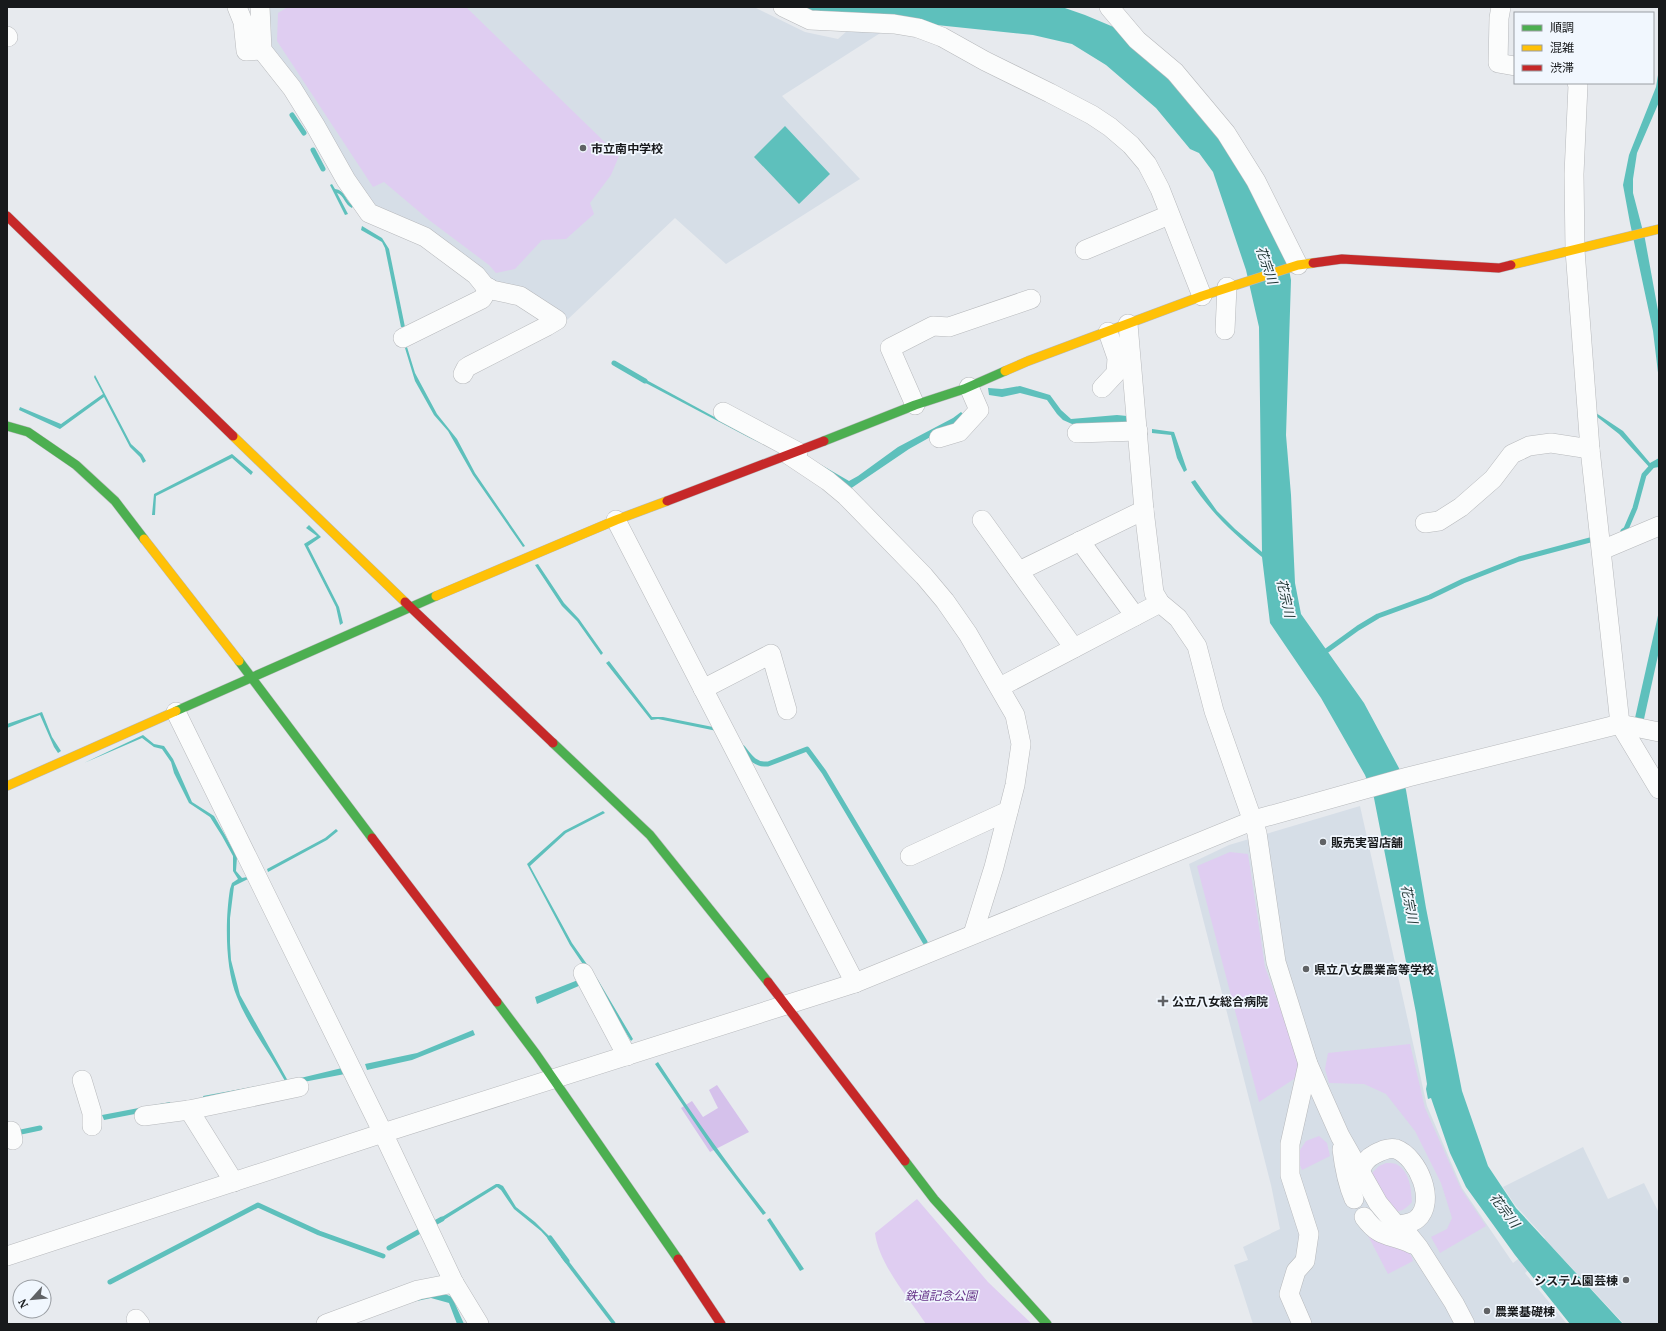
<svg xmlns="http://www.w3.org/2000/svg" width="1666" height="1331" font-family="'PT Serif','Noto Sans JP',serif">
	<style>
		.built { fill: #d6dee7 }
		.green { fill: #dfcdf1 }
		.forest { fill: #d5c1eb }
		.water { fill: #5ec0bc }
		.lines { fill: none; stroke-linecap: round; stroke-linejoin: round }
		.stream { stroke: #5ec0bc; stroke-width: 5 }
		.street-casing { stroke: #b7b9bc; stroke-width: 20 }
		.fast-casing { stroke: #b7b9bc; stroke-width: 10 }
		.slow-casing { stroke: #b7b9bc; stroke-width: 10 }
		.jam-casing { stroke: #b7b9bc; stroke-width: 10 }
		.street { stroke: #fbfcfc; stroke-width: 19 }
		.fast { stroke: #4caf50; stroke-width: 9 }
		.slow { stroke: #ffc107; stroke-width: 9 }
		.jam { stroke: #c62828; stroke-width: 9 }
		.poi-dot { fill: #606265; stroke: #f1f7fe; stroke-width: 1.5 }
		.labels { text-anchor: middle; dominant-baseline: central; stroke-width: 3.5; stroke-linejoin: round; paint-order: stroke }
		.poi-label { font-size: 12px; font-weight: bold; fill: #17191b; stroke: #f1f7fe; text-anchor: start }
		.park-label { font-size: 12px; font-style: italic; fill: #643187; stroke: #f1f7fe }
		.water-label { font-size: 13px; font-style: italic; fill: #1f3533; stroke: #f1f7fe }
	</style>
	<rect width="100%" height="100%" fill="#e7eaee"/>
	<g class="built">
		<path d="M265 7H754L805 32 838 39 847 31 885 30 782 96 860 179 726 264 675 218 566 321 489 282 369 204 266 50Z"/>
		<path d="M1360 806 1427 1106 1462 1188 1513 1263 1545 1238 1515 1205 1503 1187 1583 1147 1608 1199 1644 1183 1659 1213V1324H1624L1553 1248 1525 1273 1567 1324H1253L1234 1265 1248 1260 1243 1247 1280 1229 1271 1185 1189 864 1229 845Z"/>
	</g>
	<g class="green">
		<path d="M288 7H466L619 156 611 175 590 203 594 214 566 239 542 240 515 269 496 273 489 265 429 220 384 182 373 187 277 41 278 13Z"/>
		<path d="M1230 852 1248 854 1265 967 1293 1043 1300 1067 1294 1079 1259 1102 1197 866Z"/>
		<path d="M1410 1044 1425 1108 1461 1189 1486 1226 1440 1253 1431 1237 1447 1229 1452 1218 1441 1183 1415 1131 1386 1094 1364 1084 1329 1083 1325 1069 1328 1053Z"/>
		<path d="M1319 1136 1327 1143 1330 1156 1302 1170 1296 1156 1306 1141Z"/>
		<path d="M1386 1163C1389 1163 1394 1163 1396 1164 1410 1171 1411 1189 1412 1202 1406 1208 1403 1212 1394 1211L1372 1181V1173L1379 1166Z"/>
		<path d="M917 1199 988 1282 1032 1324H926C909 1298 879 1265 875 1233Z"/>
		<path d="M1365 1230C1379 1236 1411 1245 1413 1261L1388 1274Z"/>
	</g>
	<path class="forest" d="M717 1085 749 1132 710 1152 681 1108 692 1101 703 1117 718 1108 709 1090Z"/>
	<g class="water">
		<path d="M804 7H1062L1085 15 1116 28 1216 126 1286 254 1291 280 1286 435 1291 495 1295 583 1301 614 1364 703 1400 770 1406 790 1426 908 1462 1091 1488 1166 1516 1208 1623 1324H1570L1515 1255 1466 1187 1450 1153 1431 1098 1428 1099 1426 1089 1427 1084 1416 1013 1374 798 1365 775 1321 698 1270 623 1262 557C1235 535 1210 512 1191 482L1195 480 1217 511 1235 529 1262 552 1259 327 1246 270 1213 172 1199 153 1190 149 1156 108 1106 65 1072 44 1033 35 812 12Z"/>
		<path d="M1659 69V102L1637 153 1633 179V193L1645 239 1659 316V381L1653 331 1630 223 1623 185 1629 155 1656 87Z"/>
		<path d="M785 126 830 174 799 204 754 157Z"/>
		<path d="M332 184 335 189C345 190 345 200 353 206L352 208C345 205 344 195 337 193L348 214 345 215 330 185Z"/>
		<path d="M362 226 382 238 389 249 405 327H401L385 248 382 242 361 230Z"/>
		<path d="M407 347 415 373 437 414 457 439 475 473 525 546 523 547 473 475 448 431 434 415 415 381 405 348Z"/>
		<path d="M95 375 131 444 142 454 146 461 143 463 140 457 130 447 104 397 60 429 19 410 20 407 61 424 103 394 94 377Z"/>
		<path d="M641 377 777 451 748 437 640 380Z"/>
		<path d="M1020 386 1050 395 1061 410 1071 419 1117 415 1127 416V422L1072 424 1063 420 1057 414 1047 400 1020 393 1002 397 989 395 988 388 1002 389Z"/>
		<path d="M961 412 964 415 959 421 909 449 850 489 811 459 849 481 858 476 898 447 953 418Z"/>
		<path d="M1596 413 1623 431 1650 463 1659 458V467L1653 468H1650L1619 434 1596 416Z"/>
		<path d="M1152 429 1174 432 1187 470 1184 472 1177 458 1171 435 1152 433Z"/>
		<path d="M232 454 253 472 251 475 232 458 156 496 155 515H152L154 494Z"/>
		<path d="M309 525 321 537 308 546 339 607 343 623 340 625 336 607 304 544 317 536 306 528Z"/>
		<path d="M538 564 564 603 579 619 603 653 601 655 577 621 562 606 535 565Z"/>
		<path d="M1659 611V651L1644 719 1635 718Z"/>
		<path d="M609 661 652 717H663L718 728 717 731 658 719 651 720 606 663Z"/>
		<path d="M42 712 52 737 61 751 58 753 54 747 40 715 7 728V724Z"/>
		<path d="M143 735 154 744 164 746 173 759 192 802 214 816 225 835 237 857 236 871 242 878 247 877 248 879 234 886 230 918V943L231 960 240 995 288 1081 342 1068 345 1074 204 1101 203 1096 285 1081C270 1053 249 1027 237 997 225 968 225 920 230 889L232 883 238 879 233 871V856L222 836 210 817 189 803 174 773 171 762 162 749 154 747 142 738 84 763Z"/>
		<path d="M603 811 605 813 566 833 530 866 572 943 598 980 633 1039 631 1041 595 982 570 945 527 864 564 831Z"/>
		<path d="M336 829 338 831 327 840 268 872 267 869 325 838Z"/>
		<path d="M578 980 581 985 537 1004 535 997Z"/>
		<path d="M473 1030 475 1035 412 1060 367 1070 365 1064 417 1053Z"/>
		<path d="M658 1062C692 1114 727 1164 766 1213L763 1215 712 1148 655 1064Z"/>
		<path d="M170 1102 171 1107 104 1120 102 1115Z"/>
		<path d="M496 1184H499L503 1186 516 1207 535 1222 555 1242 552 1243 541 1231 514 1209 501 1190 497 1187 439 1223 437 1220Z"/>
		<path d="M770 1218 804 1269 800 1271 767 1220Z"/>
		<path d="M564 1255 615 1322 616 1324H612L561 1257Z"/>
		<path d="M445 1294 452 1297 464 1324H457L449 1303 431 1298 407 1303 403 1300Z"/>
	</g>
	<g class="lines">
		<g class="stream">
			<path d="M292 115 304 133"/>
			<path d="M313 150 323 169"/>
			<path d="M614 363 645 381"/>
			<path d="M1623 531 1626 529 1635 508 1644 475 1653 465"/>
			<path d="M1322 654 1358 628 1378 616 1430 597 1463 581 1519 559 1590 540"/>
			<path d="M743 748C750 757 755 765 768 764L807 749 824 772 925 942"/>
			<path d="M21 1132 40 1128"/>
			<path d="M550 1238 567 1261"/>
			<path d="M389 1248 442 1219"/>
			<path d="M110 1282 258 1205 319 1233 383 1256"/>
		</g>
		<defs>
			<g id="street">
				<path d="M237 7 243 22 246 51 262 50"/>
				<path d="M260 7 262 50 292 88 315 125 346 180 369 213 425 237 476 275 484 285 492 290 520 296 557 320 547 326 469 366 466 368 463 374"/>
				<path d="M783 7 810 20 894 24 918 28 942 37 985 61 1050 93 1092 115 1110 127 1131 145 1147 164 1160 189 1202 296"/>
				<path d="M1109 7 1137 40 1175 72 1226 133 1256 181 1298 265"/>
				<path d="M1501 7 1499 18 1498 63 1515 66"/>
				<path d="M7 36 8 37"/>
				<path d="M1577 83 1578 85 1574 174 1575 250 1590 449 1620 724 1659 789"/>
				<path d="M1085 250 1169 215"/>
				<path d="M1128 324 1144 510 1154 593 1160 603 1178 618 1197 646 1214 711 1257 833 1276 962 1308 1064 1340 1136 1378 1203 1397 1226 1407 1233 1419 1248 1454 1303 1465 1324"/>
				<path d="M1225 330 1227 287"/>
				<path d="M403 338 482 299 489 288"/>
				<path d="M1102 388 1116 373 1117 358 1108 332"/>
				<path d="M915 405 890 348 933 326 949 327 1031 299"/>
				<path d="M723 412 798 452"/>
				<path d="M1077 433 1138 431"/>
				<path d="M939 438 959 432 979 410 969 387"/>
				<path d="M789 455 828 481 846 496 924 576 945 601 968 634 1015 715 1021 744 1015 785 994 867 973 934"/>
				<path d="M616 520 855 983"/>
				<path d="M982 520 1074 648"/>
				<path d="M1425 523 1439 521 1461 507 1493 479 1512 454 1529 446 1551 443 1590 449"/>
				<path d="M1080 541 1135 616"/>
				<path d="M1602 550 1659 526"/>
				<path d="M1019 571 1144 510"/>
				<path d="M1000 687 1160 603"/>
				<path d="M703 689 771 654 787 710"/>
				<path d="M176 712 383 1133 454 1283 479 1324"/>
				<path d="M910 856 1008 811"/>
				<path d="M583 973 627 1056"/>
				<path d="M82 1080 92 1113V1126"/>
				<path d="M189 1110 234 1182"/>
				<path d="M144 1116 189 1110 299 1087"/>
				<path d="M11 1131 13 1140"/>
				<path d="M1342 1149C1344 1166 1347 1183 1354 1199"/>
				<path d="M1360 1172C1363 1163 1367 1158 1375 1154 1381 1151 1389 1147 1396 1149 1418 1157 1437 1202 1417 1219 1413 1223 1403 1224 1397 1226"/>
				<path d="M1364 1217C1381 1240 1390 1233 1412 1244"/>
				<path d="M7 1256 383 1133 855 983 1254 820 1408 777 1620 724 1659 732"/>
				<path d="M136 1319 140 1324"/>
				<path d="M326 1324 418 1290 454 1283"/>
				<path d="M1302 1324 1289 1294 1296 1271 1305 1261 1309 1234 1290 1175V1144L1308 1064"/>
			</g>
			<g id="fast">
				<path d="M7 426 28 432 76 465 115 501 144 539"/>
				<path d="M824 441 915 405 964 389 1005 371"/>
				<path d="M239 661 372 838"/>
				<path d="M176 711 436 596"/>
				<path d="M553 743 650 835 768 982"/>
				<path d="M497 1002 536 1054 678 1259"/>
				<path d="M905 1161 934 1199 1047 1324"/>
			</g>
			<g id="slow">
				<path d="M1511 265 1659 229"/>
				<path d="M1005 371 1028 361 1202 296 1298 265 1313 263"/>
				<path d="M233 436 405 602"/>
				<path d="M144 539 239 661"/>
				<path d="M436 596 616 520 667 501"/>
				<path d="M7 786 176 711"/>
			</g>
			<g id="jam">
				<path d="M7 216 233 436"/>
				<path d="M1313 263 1342 259 1499 268 1511 265"/>
				<path d="M667 501 824 441"/>
				<path d="M405 602 553 743"/>
				<path d="M372 838 497 1002"/>
				<path d="M768 982 905 1161"/>
				<path d="M678 1259 721 1324"/>
			</g>
		</defs>
		<use href="#street" class="street-casing"/>
		<use href="#fast" class="fast-casing"/>
		<use href="#slow" class="slow-casing"/>
		<use href="#jam" class="jam-casing"/>
		<use href="#street" class="street"/>
		<use href="#fast" class="fast"/>
		<use href="#slow" class="slow"/>
		<use href="#jam" class="jam"/>
	</g>
	<g class="poi-dot">
		<circle cx="583" cy="148" r="4"/>
		<circle cx="1323" cy="842" r="4"/>
		<circle cx="1306" cy="969" r="4"/>
		<path d="M1161 995h4v4h4v4h-4v4h-4v-4h-4v-4h4z"/>
		<circle cx="1626" cy="1280" r="4"/>
		<circle cx="1487" cy="1311" r="4"/>
	</g>
	<g class="labels">
		<g class="poi-label">
			<text x="591" y="148">市立南中学校</text>
			<text x="1331" y="842">販売実習店舗</text>
			<text x="1314" y="969">県立八女農業高等学校</text>
			<text x="1172" y="1001">公立八女総合病院</text>
			<text x="1618" y="1280" text-anchor="end">システム園芸棟</text>
			<text x="1495" y="1311">農業基礎棟</text>
		</g>
		<g class="park-label">
			<text x="941" y="1295">鉄道記念公園</text>
		</g>
		<g class="water-label">
			<text transform="translate(1267 265) rotate(71)">花宗川</text>
			<text transform="translate(1286 598) rotate(77)">花宗川</text>
			<text transform="translate(1410 904) rotate(79)">花宗川</text>
			<text transform="translate(1505 1210) rotate(53)">花宗川</text>
		</g>
	</g>
	<rect width="1666" height="1331" fill="none" stroke="#17191b" stroke-width="16"/>
	<rect x="1514" y="12" width="140" height="72" fill="#f1f7fe" stroke="#9a9ea3"/>
	<rect x="1522" y="25" width="20" height="6" fill="#4caf50" stroke="#9a9ea3"/>
	<text x="1550" y="32" font-size="12" fill="#17191b">順調</text>
	<rect x="1522" y="45" width="20" height="6" fill="#ffc107" stroke="#9a9ea3"/>
	<text x="1550" y="52" font-size="12" fill="#17191b">混雑</text>
	<rect x="1522" y="65" width="20" height="6" fill="#c62828" stroke="#9a9ea3"/>
	<text x="1550" y="72" font-size="12" fill="#17191b">渋滞</text>
	<g transform="translate(32 1299) rotate(243)"><circle r="19" fill="#f1f7fe" stroke="#9a9ea3"/>
	<path d="M0-3L7 15L0 10L-7 15Z" fill="#606265"/>
	<text y="-6" font-size="11" font-weight="bold" text-anchor="middle" fill="#17191b">N</text>
	</g>
</svg>
